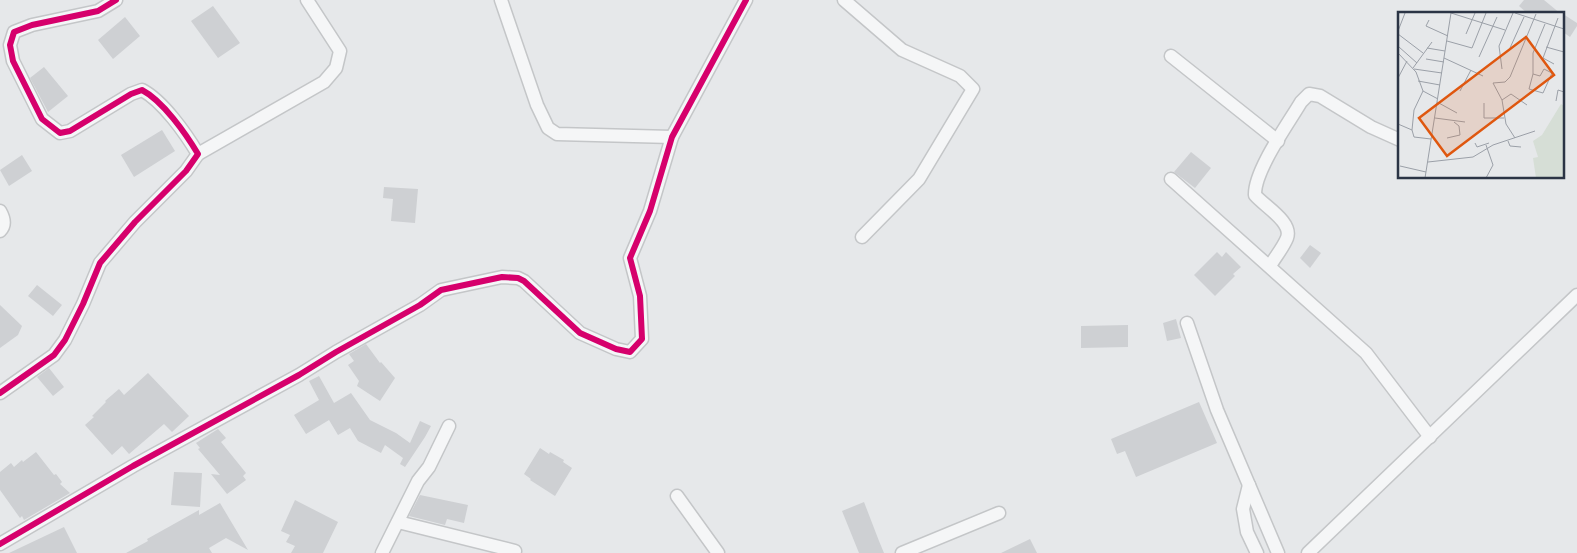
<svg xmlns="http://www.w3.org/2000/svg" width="1577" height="553" font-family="'Varela Round',sans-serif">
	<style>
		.building { fill: #ced0d3 }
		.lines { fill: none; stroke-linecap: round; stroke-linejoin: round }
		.minor-casing { stroke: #c4c6c8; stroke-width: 15 }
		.minor { stroke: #f5f6f7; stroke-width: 12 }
		.cycleway-casing { stroke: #f4f6f9; stroke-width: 9 }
		.cycleway { stroke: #d6006c; stroke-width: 6 }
		.inset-road { fill: none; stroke: #9ba0a8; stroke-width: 1 }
		.view { fill: #df570f; fill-opacity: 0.15; stroke: #df570f; stroke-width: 2.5 }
		.inset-edge { fill: none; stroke: #2b3445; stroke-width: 2.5 }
	</style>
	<rect width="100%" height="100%" fill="#e6e8ea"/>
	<g class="building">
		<path d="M1524 0H1544L1561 14H1528L1519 6Z"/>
		<path d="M213 6 240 43 218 58 191 21Z"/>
		<path d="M1563 14 1577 23V26L1570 37 1563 32Z"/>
		<path d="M125 17 140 36 113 59 98 40Z"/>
		<path d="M44 67 68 96 48 112 30 78Z"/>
		<path d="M162 130 175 151 134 177 121 155Z"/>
		<path d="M1191 152 1211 168 1195 188 1174 172Z"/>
		<path d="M22 155 32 171 9 186 0 170Z"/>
		<path d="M384 187 418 189 415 223 391 221 393 199 383 198Z"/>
		<path d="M1310 245 1321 253 1310 268 1300 258Z"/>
		<path d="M1217 252 1222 257 1226 252 1241 267 1233 274 1235 276 1215 296 1194 275Z"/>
		<path d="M37 285 62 305 53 316 28 296Z"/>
		<path d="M0 305 22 326 18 335 0 348Z"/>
		<path d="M1176 319 1181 338 1167 341 1163 323Z"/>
		<path d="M1128 325V347L1081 348V326Z"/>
		<path d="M366 344 380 363 381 362 395 378 380 401 357 386 359 381 348 365 354 361 349 354Z"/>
		<path d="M49 368 64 387 53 396 37 377Z"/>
		<path d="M148 373 189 416 172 432 164 424 129 454 122 446 112 455 85 425 94 417 92 416 106 402 105 401 119 389 124 395Z"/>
		<path d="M319 376 334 403 351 393 370 420 396 433 410 443 420 421 431 426 425 437 405 467 400 464 403 458 385 445 381 453 358 441 350 428 338 435 329 420 306 434 294 415 319 400 309 381Z"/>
		<path d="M1199 402 1217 443 1136 477 1125 451 1117 454 1111 439Z"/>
		<path d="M218 429 226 438 221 442 246 473 243 476 246 480 227 494 211 474 220 475 198 449 200 448 196 443Z"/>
		<path d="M540 448 549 454 550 452 564 460 563 462 572 468 555 496 530 480 531 479 524 474Z"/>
		<path d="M36 452 54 475 56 474 62 482 60 484 70 493 24 520 22 516 20 518 0 490V472L11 463 14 467 22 460 23 462Z"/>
		<path d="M174 472 202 473 200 507 171 505Z"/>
		<path d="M420 495 468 505 464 523 447 519 445 525 409 516Z"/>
		<path d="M295 500 338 522 323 553H291L295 546 286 542 290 535 281 531Z"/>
		<path d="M864 502 879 541 884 553H859L842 511Z"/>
		<path d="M220 503 248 550 226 538 209 548 212 553H126L148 541 147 539 199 510V515Z"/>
		<path d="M64 527 77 553H9Z"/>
		<path d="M1030 539 1037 553H1001Z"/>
	</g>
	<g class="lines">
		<defs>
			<g id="minor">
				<path d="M501 0 537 105 548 128 557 134 672 137"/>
				<path d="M844 0 902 50 960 76 973 89 919 179 862 237"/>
				<path d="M1171 56 1278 141"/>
				<path d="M198 154 324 82 336 68 340 51 307 0"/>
				<path d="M1171 179 1366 353 1430 437"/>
				<path d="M0 211C4 218 6 225 0 231"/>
				<path d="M1270 266C1275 257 1283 248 1287 238 1293 222 1264 206 1255 195 1254 171 1288 124 1301 102L1309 94 1320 96 1371 127 1400 140"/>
				<path d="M1187 323 1217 410 1278 553"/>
				<path d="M0 393 54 355 65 340 83 304 100 263 135 222 186 171 198 154C186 134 163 101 142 90L131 94 70 131 60 133 42 119 13 61 10 45 14 32 32 25 98 11 116 0"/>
				<path d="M1249 485 1243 509 1247 532 1257 553"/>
				<path d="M677 496 718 553"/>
				<path d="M398 522 515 551"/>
				<path d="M0 544 133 466 299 375 336 352 420 305 441 290 502 277 518 278 524 281 580 333 616 349 630 352 642 339 640 296 630 258 650 211 672 137 746 0"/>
				<path d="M382 553 418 481 429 467 449 426"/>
				<path d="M902 553 999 513"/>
				<path d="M1308 553 1577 295"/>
			</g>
		</defs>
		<use href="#minor" class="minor-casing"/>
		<use href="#minor" class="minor"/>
		<defs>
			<g id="cycleway">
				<path d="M0 393 54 355 65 340 83 304 100 263 135 222 186 171 198 154C186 134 163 101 142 90L131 94 70 131 60 133 42 119 13 61 10 45 14 32 32 25 98 11 116 0"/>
				<path d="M0 544 133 466 299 375 336 352 420 305 441 290 502 277 518 278 524 281 580 333 616 349 630 352 642 339 640 296 630 258 650 211 672 137 746 0"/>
			</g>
		</defs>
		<use href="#cycleway" class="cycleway-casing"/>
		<use href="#cycleway" class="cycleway"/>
	</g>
	<g transform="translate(1398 12)">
		<rect width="166" height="166" fill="#e6e8ea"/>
		<path d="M163 92 166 94V166H138L135 146 140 145 135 129 144 123Z" fill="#d6ded6"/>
		<path class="inset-road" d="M53 1 107 18M117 1 166 17M31 8 28 14 50 24M0 19 7 1M0 22 25 41M68 22 77 1M49 29 74 36 88 1M1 35 19 51M148 35 166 40M29 36 47 39M112 36 126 5M0 41 18 60 25 79 40 87M81 45 99 5M46 46 85 64M28 47 46 50M156 52 145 46 160 6M15 56 34 30M16 57 44 61M104 57 101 34 115 1M135 62 131 77 145 81 154 61 146 57 142 64 135 62V41L147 12M0 66 9 49M20 69 42 73M62 79 73 58M104 88 113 82 129 93M158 89 160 78 166 80M39 90 59 101M86 91V106H106M37 106 67 110M0 112 14 118 16 125 33 127M14 118 16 98 25 79M49 126 62 123 61 114 56 110M117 126 108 112 104 88 95 71 107 70 112 65 138 2M110 129 112 134 123 135M77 131 79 135 91 131M30 150 75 145 95 133 137 119M2 154 28 160M27 166 53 1M88 166 95 153 88 133"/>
		<path class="view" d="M128 25 156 63 49 144 21 106Z"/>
		<rect width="166" height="166" class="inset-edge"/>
	</g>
</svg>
